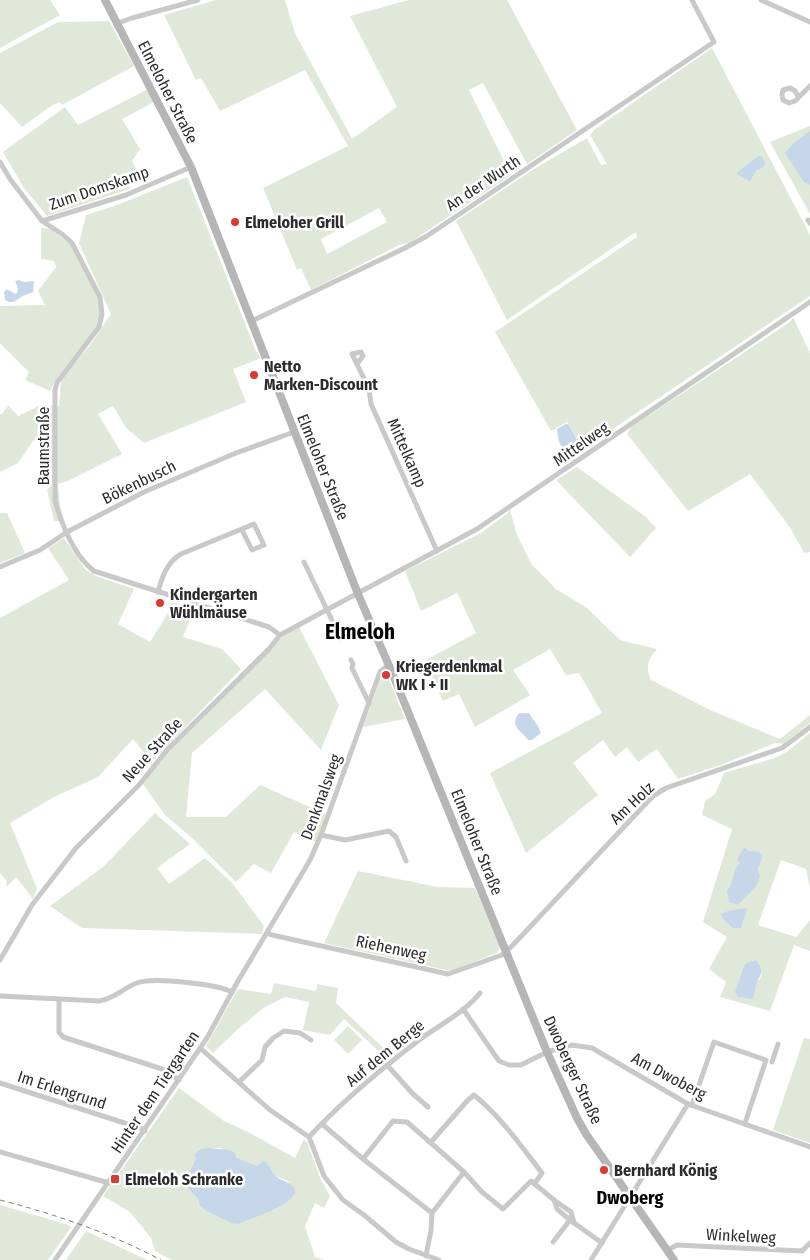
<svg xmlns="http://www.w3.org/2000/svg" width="810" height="1260" font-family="'Fira Sans Condensed',sans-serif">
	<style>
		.green { fill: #e0e9d9; fill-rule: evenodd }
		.water { fill: #c5d7e9 }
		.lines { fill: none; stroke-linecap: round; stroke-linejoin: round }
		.street { stroke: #c9c9c9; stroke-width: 5 }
		.secondary { stroke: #b6b6b6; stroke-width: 8 }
		.rail { stroke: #818181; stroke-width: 1; stroke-dasharray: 5 4; stroke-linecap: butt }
		.poi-dot { fill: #dd3933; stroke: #fff; stroke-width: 2 }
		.labels { text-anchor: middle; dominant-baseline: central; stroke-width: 5; stroke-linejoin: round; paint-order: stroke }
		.street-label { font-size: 16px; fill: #2c2c2c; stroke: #fff }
		.poi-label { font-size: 16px; font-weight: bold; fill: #2c2c2c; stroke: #fff; text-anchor: start }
		.neighbourhood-label { font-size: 18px; font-weight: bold; fill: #000; stroke: #fff }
		.district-label { font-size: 21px; font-weight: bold; fill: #000; stroke: #fff }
	</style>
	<rect width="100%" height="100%" fill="#fff"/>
	<g class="green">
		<path d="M0 0H50L60 15 0 48Z"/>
		<path d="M216 0H285L295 33 352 139 397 107 350 16 409 0H507L577 130 527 164 483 83 469 90 511 175 409 243 399 245 311 290 301 268 297 270 263 188 348 146 305 70 220 111 201 78 196 80 164 15ZM379 208 387 222 327 254 321 239Z"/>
		<path d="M109 21 134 66 62 105 60 102 51 106 22 127 0 103V53L58 22Z"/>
		<path d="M712 48 810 235V296L583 449 567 422 551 431 495 332 637 237 636 232 507 320 456 221 534 169 587 138 601 165 607 164 590 135 595 129ZM758 156 764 167 756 171 750 182 737 172Z"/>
		<path d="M148 89 154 102 122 119 140 149 132 161 139 174 127 181 130 189 47 216 24 188 3 152 65 107 78 125Z"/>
		<path d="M810 126V131L796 141 804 181 810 185V214L770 142Z"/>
		<path d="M187 177 256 351 261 358 233 369 246 402 144 443 126 428 113 406 98 414 122 454 68 481 58 484 60 506 64 521H54L47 490 52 483 50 433 33 441 18 463 0 472V414H2L8 405 18 416 41 405 59 406 61 379 90 345 111 314 79 243 86 215 117 205Z"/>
		<path d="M41 228 51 229 70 244 98 297 100 313 98 325 55 381 50 391 25 380 29 372 0 343V306L45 305 38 291 56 267 54 261 41 259Z"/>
		<path d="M793 317 810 353V552L804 553 791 529 750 474 688 511 627 434 631 427 790 322Z"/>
		<path d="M577 467 646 517 656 528 630 557 556 480Z"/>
		<path d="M510 510 517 535 532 565 556 589 587 608 620 640 657 649C648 660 645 666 651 680L710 710 780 739 810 715V723L783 744 775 743 721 765 678 779 657 749 638 762 627 747 615 757 603 740 573 763 598 795 526 853 490 773 602 713 579 673 566 675 550 649 513 670 530 695 475 727 459 694 443 701 424 661 476 633 457 593 421 611 405 571 481 533 507 514Z"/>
		<path d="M0 513H7L25 553 0 563Z"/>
		<path d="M64 538 85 569 96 576 134 589 118 624 150 642 168 613 171 602 195 608 183 637 222 649 241 669 152 762 133 739 98 777 52 798 10 823 37 889 33 899 16 877 7 887 6 880 0 873V618L69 580 48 548Z"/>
		<path d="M299 627 339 705 321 750 265 689 192 753 186 817H226L260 785 326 814 316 842 294 832 271 873 254 864 236 882 192 838 165 815 143 784 167 752 283 636Z"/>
		<path d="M387 674 405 719 363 727 382 675Z"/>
		<path d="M810 733V888L806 869 781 860 758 925 796 937 810 920V951L794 945 770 1011 720 997 726 982 709 969 727 937 703 922 732 829 702 815 705 801 715 794 724 773 775 758 788 751ZM744 848 749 851 763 856 758 870 727 890C737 879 741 862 744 848ZM745 965 762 973C758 987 748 987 735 991Z"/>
		<path d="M155 813 190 844 157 868 169 884 205 858 233 884 264 926 262 934 82 928 50 906 103 867Z"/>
		<path d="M358 871 438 887 475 888 501 946 497 953 451 971 324 943Z"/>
		<path d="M274 983 316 991 317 984 338 988 336 1003 393 1057 388 1060 344 1019 330 1035 303 1030 309 1002 285 997 265 1007 238 1029 213 1053 206 1046 238 989 271 994Z"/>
		<path d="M348 1026 362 1040 348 1054 334 1040Z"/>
		<path d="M804 1038 810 1039V1143L773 1130Z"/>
		<path d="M179 1088 224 1121 248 1132 295 1158 304 1139 307 1142 321 1180 330 1196 324 1208 315 1203 305 1226 315 1257 325 1260H172L155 1251 151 1238 130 1212 103 1196ZM210 1148H221L237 1158 257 1166 263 1161 276 1176 288 1181 296 1192 291 1199 286 1203 243 1222 231 1223 208 1212 198 1199 188 1188C191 1165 192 1163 210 1148Z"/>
		<path d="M0 1205 66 1224 71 1227 48 1260H0Z"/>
		<path d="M86 1231 147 1260H66Z"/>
	</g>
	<g class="water">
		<path d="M810 131V185L804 182 785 153 796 141Z"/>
		<path d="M758 156 762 157 765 163 764 167 756 171 750 182 738 175 737 172Z"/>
		<path d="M19 280 24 282 34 281 33 292C31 293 28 294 25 295 17 298 14 306 5 300L4 292 7 289 15 294 17 293 18 288 15 281Z"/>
		<path d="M566 424H568L579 443 572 454C560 450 558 441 557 429Z"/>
		<path d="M519 713H529L539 728 541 733 532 740H528C521 730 509 727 519 713Z"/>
		<path d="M744 847 749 851 759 852 763 856 758 870 760 877 756 886 738 905 729 902 727 890C735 882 732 870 740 863L737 860Z"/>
		<path d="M746 908 747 910 741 928H733L723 919 721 914 728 911Z"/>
		<path d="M756 960C764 972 762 971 757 983 754 989 756 993 752 999L738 997 735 991 745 964Z"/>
		<path d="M210 1148 229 1150 234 1152 237 1158 257 1166 263 1161 266 1162C269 1166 272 1172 276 1176 284 1183 293 1181 296 1192L291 1199 286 1203 271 1211 238 1224 231 1223 208 1212 200 1206 198 1199 188 1188C188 1177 190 1169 196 1159L195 1154 201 1149Z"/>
	</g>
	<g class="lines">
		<g class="street">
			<path d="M761 0 810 22"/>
			<path d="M118 23 132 18 198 0"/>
			<path d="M798 96 795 91 790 88 783 90 782 95 783 100 789 103 795 101 810 86"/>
			<path d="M0 162 10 179 42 221 62 234 72 243 100 297 102 314 99 327 62 376 57 382 55 390V501C62 525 73 555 94 571L269 627 280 635"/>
			<path d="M808 220 810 223"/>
			<path d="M42 221 126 195 191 167"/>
			<path d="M252 321 405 248 427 236 714 42 692 0"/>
			<path d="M357 364 363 356 361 352 352 354 369 389 371 404 437 551"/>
			<path d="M304 562 341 639"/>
			<path d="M0 567 40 550 67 532 144 492 236 453 294 432"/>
			<path d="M158 592C162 577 167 562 181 554L254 524 264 545 252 550 242 530"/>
			<path d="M351 660 353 664 352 668 369 703"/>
			<path d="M321 835 345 840 389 831 396 837 406 861"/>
			<path d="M267 933 272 935 448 974 502 955 512 946 653 796 666 788 782 748 810 727"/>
			<path d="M0 960 32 905 76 848 139 785 167 750 269 649 280 635 477 529 810 302"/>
			<path d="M0 996 99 1001C114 999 123 988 137 983 153 977 217 984 232 992"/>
			<path d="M59 1000V1032L63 1037 162 1069 179 1080"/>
			<path d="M463 1009 499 1061 509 1065H521L547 1052 572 1045 592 1048 688 1104 810 1147"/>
			<path d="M200 1048 270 1110 309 1137 324 1176 343 1200 364 1215 396 1242 409 1249 439 1260"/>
			<path d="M772 1062 778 1044"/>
			<path d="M387 1065 413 1094 428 1107"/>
			<path d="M239 1082 262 1060 265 1047 273 1038 284 1031 300 1033 311 1040"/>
			<path d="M0 1083 140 1128 145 1131"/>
			<path d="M692 1105 714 1042 766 1060 745 1123"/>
			<path d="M322 1124 363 1159"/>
			<path d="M309 1137C342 1101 380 1070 419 1040 439 1025 464 1013 480 993"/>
			<path d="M431 1142 467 1101 474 1095C501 1117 521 1146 542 1173L535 1183"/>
			<path d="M0 1152 109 1183"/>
			<path d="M554 1200 571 1212 574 1223"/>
			<path d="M432 1213 363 1159 393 1121 407 1122 464 1172"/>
			<path d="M553 1242 570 1220 602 1243"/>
			<path d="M668 1250 677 1245 802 1251 810 1243"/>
			<path d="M426 1256 431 1230 432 1213 464 1172 482 1192 503 1209 531 1181 554 1200 557 1209 570 1220"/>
			<path d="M55 1260 207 1038 238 981 310 860 321 835 380 672 388 665"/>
			<path d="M591 1260 688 1104"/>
		</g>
		<path class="secondary" d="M105 0 191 167 358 594 393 675 547 1052 577 1118 586 1134 674 1260"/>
		<path class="rail" d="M0 1200C55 1214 110 1233 161 1260"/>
	</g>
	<g class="poi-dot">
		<circle cx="235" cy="222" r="5"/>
		<circle cx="254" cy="375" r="5"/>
		<circle cx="160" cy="603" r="5"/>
		<circle cx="386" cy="675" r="5"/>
		<circle cx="604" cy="1170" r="5"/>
		<rect x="110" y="1174" width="10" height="10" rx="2.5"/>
	</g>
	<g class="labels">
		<g class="street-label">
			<text transform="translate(168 92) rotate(63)">Elmeloher Straße</text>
			<text transform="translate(483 183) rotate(-34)">An der Wurth</text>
			<text transform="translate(99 188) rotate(-19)">Zum Domskamp</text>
			<text transform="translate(581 444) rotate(-35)">Mittelweg</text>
			<text transform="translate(43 446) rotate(-90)">Baumstraße</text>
			<text transform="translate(407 453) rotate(66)">Mittelkamp</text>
			<text transform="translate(323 467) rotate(68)">Elmeloher Straße</text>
			<text transform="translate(139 482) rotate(-26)">Bökenbusch</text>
			<text transform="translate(152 750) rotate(-48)">Neue Straße</text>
			<text transform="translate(321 797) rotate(-70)">Denkmalsweg</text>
			<text transform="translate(632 803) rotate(-43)">Am Holz</text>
			<text transform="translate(477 842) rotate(68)">Elmeloher Straße</text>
			<text transform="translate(391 948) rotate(12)">Riehenweg</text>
			<text transform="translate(385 1053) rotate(-39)">Auf dem Berge</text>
			<text transform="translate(573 1070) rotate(65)">Dwoberger Straße</text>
			<text transform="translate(669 1076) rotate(28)">Am Dwoberg</text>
			<text transform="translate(62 1090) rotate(18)">Im Erlengrund</text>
			<text transform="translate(155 1092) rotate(-56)">Hinter dem Tiergarten</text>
			<text transform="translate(741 1236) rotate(3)">Winkelweg</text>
		</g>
		<g class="poi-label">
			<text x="245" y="222">Elmeloher Grill</text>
			<text x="264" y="366">Netto<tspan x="264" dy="18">Marken-Discount</tspan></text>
			<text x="170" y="594">Kindergarten<tspan x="170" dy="18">Wühlmäuse</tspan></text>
			<text x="396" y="666">Kriegerdenkmal<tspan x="396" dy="18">WK I + II</tspan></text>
			<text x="614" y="1170">Bernhard König</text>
			<text x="125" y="1179">Elmeloh Schranke</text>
		</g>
		<g class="neighbourhood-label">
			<text x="630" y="1198">Dwoberg</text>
		</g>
		<g class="district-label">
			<text x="360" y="632">Elmeloh</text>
		</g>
	</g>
</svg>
